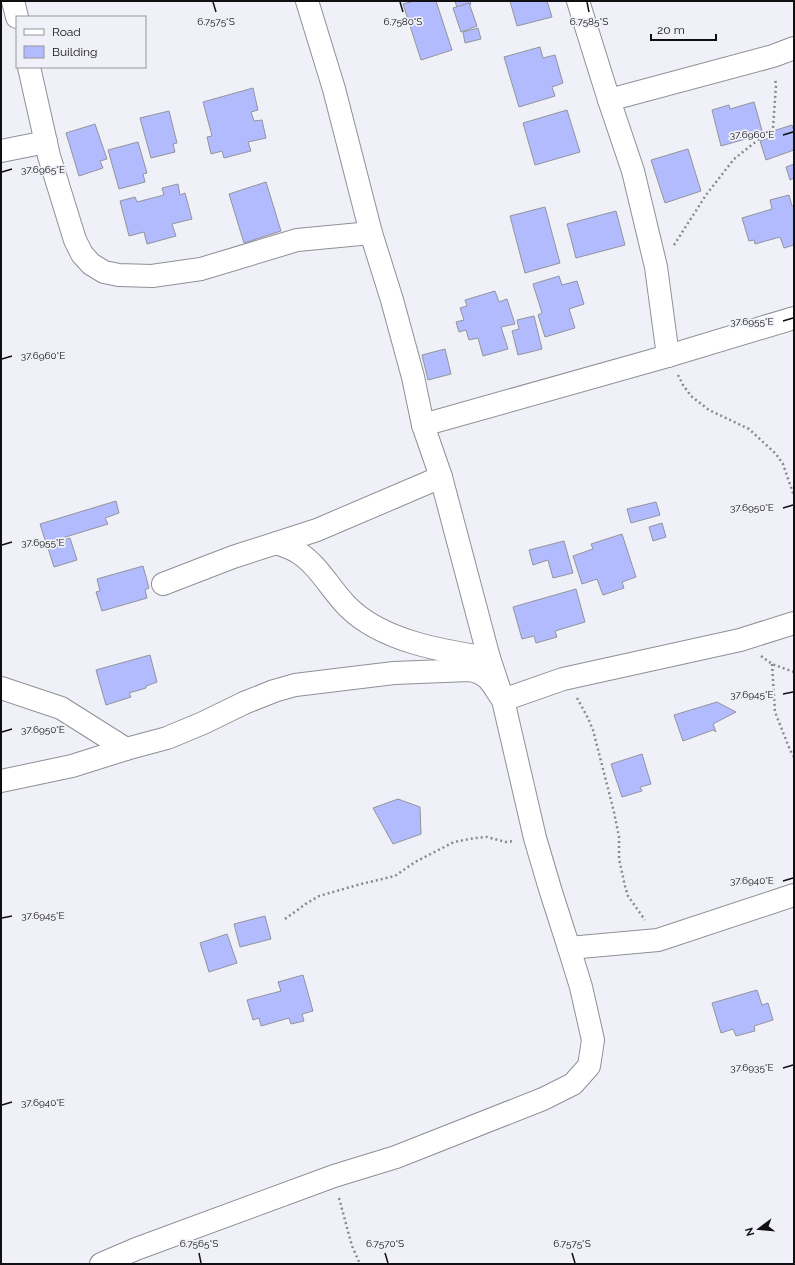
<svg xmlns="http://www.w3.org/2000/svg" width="795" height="1265" font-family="Raleway,sans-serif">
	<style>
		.building { fill: #b1bbfd; stroke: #93949b }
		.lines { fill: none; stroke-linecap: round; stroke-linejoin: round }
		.minor-casing { stroke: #8f9097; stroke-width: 24 }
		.path { stroke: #88898e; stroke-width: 2.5; stroke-dasharray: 2 3; stroke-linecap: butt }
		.minor { stroke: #fff; stroke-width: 22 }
		.ticks { fill: none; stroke: #101012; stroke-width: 1.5 }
		.ticks-label { font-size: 10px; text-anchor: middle; fill: #101012; stroke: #f0f1f8; stroke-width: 3.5; stroke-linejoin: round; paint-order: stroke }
	</style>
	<rect width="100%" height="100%" fill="#f0f1f8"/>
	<g class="building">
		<path d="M414 1H436L452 50 421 60 403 4Z"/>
		<path d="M455 1H470L471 4 457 8Z"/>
		<path d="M510 1H547L552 17 517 26Z"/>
		<path d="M469 3 477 26 461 32 453 8Z"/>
		<path d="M478 28 481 39 465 43 463 32Z"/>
		<path d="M540 47 543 58 555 55 563 83 552 87 555 96 519 107 504 57Z"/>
		<path d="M253 88 258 110 251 112 254 121 262 120 266 138 248 142 251 151 224 158 222 151 211 154 207 137 212 136 203 102Z"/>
		<path d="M754 102 763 134 721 146 712 110 729 105 730 109Z"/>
		<path d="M567 110 580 152 535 165 523 123Z"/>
		<path d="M169 111 177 143 173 144 175 152 151 158 140 118Z"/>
		<path d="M95 124 107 159 100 161 103 168 79 176 66 133Z"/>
		<path d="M792 125 794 130V150L766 160 760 141 774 136 773 131Z"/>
		<path d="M138 142 147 173 143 174 145 182 119 189 108 150Z"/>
		<path d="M688 149 701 191 665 203 651 160Z"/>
		<path d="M794 164V178L790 180 786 167Z"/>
		<path d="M266 182 281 231 244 243 229 194Z"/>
		<path d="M178 184 180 195 185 193 192 219 172 224 176 236 147 244 144 232 129 236 120 201 135 197 137 202 164 195 162 188Z"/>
		<path d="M789 195 792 206 794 205V245L784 248 780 237 755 244 754 240 749 241 742 218 772 209 770 200Z"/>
		<path d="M545 207 560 263 525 273 510 216Z"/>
		<path d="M616 211 625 245 576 258 567 224Z"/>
		<path d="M559 276 562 285 577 281 584 304 569 309 575 328 545 337 538 315 542 313 533 284Z"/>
		<path d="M495 291 499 302 507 299 515 324 501 327 508 349 483 356 478 338 469 340 466 330 459 332 456 322 464 320 460 308 467 306 465 300Z"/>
		<path d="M534 316 542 349 518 355 512 331 519 329 517 320Z"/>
		<path d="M445 349 451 374 428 380 422 355Z"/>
		<path d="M116 501 119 513 105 518 108 524 46 543 40 524Z"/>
		<path d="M656 502 660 515 631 523 627 509Z"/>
		<path d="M662 523 666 537 653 541 649 527Z"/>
		<path d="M622 534 636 577 622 582 624 588 603 595 597 579 582 584 573 556 593 549 591 544Z"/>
		<path d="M70 538 77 560 54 567 47 545Z"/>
		<path d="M564 541 573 573 553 578 548 560 533 565 529 550Z"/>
		<path d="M143 566 149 588 145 590 147 598 102 611 96 592 100 591 97 579Z"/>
		<path d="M576 589 585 622 555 631 557 637 536 643 534 636 522 639 513 607Z"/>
		<path d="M150 655 157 682 146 686V688L129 693 131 697 106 705 96 670Z"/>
		<path d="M717 702 736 712 713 724 716 732 713 730 683 741 674 715Z"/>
		<path d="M642 754 651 784 640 787 642 791 622 797 611 764Z"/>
		<path d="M398 799 420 807 421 834 393 844 373 808Z"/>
		<path d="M265 916 271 939 240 947 234 924Z"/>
		<path d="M227 934 237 963 209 972 200 943Z"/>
		<path d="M303 975 313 1011 302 1014 304 1021 291 1024 289 1018 261 1026 259 1018 253 1020 247 1000 281 991 278 982Z"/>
		<path d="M757 990 762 1005 768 1003 773 1020 754 1026 755 1031 736 1036 733 1029 721 1033 712 1003Z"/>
	</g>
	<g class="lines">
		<defs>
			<g id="minor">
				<path d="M13 1 17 17"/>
				<path d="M578 1 609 100 633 171 656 267 668 356"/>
				<path d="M29 67 49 156 75 240 82 254 91 264 104 272 119 275 152 276 201 269 297 240 371 233"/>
				<path d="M609 100 773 56 794 48"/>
				<path d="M1 151 46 142"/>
				<path d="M423 425 668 356 794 318"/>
				<path d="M277 543C284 546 292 548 299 553 319 566 331 590 348 607 382 641 442 651 489 658"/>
				<path d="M163 584 233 557 317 530 441 477"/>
				<path d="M1 688 61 708 126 749"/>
				<path d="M1 781 72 766 126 749 167 738 203 723 244 703 274 691 295 685 394 673 470 670C490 674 492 685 503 700L563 679 740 640 794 623"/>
				<path d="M569 948 658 940 794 895"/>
				<path d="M101 1264 136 1249 334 1176 396 1157 543 1099 573 1084 589 1066 593 1040 581 987 569 948 551 892 535 838 503 700 489 658 441 477 423 425 413 377 392 300 371 233 334 89 307 1"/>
			</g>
		</defs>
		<use href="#minor" class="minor-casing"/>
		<g class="path">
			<path d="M674 245 706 195 734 159 773 128 776 85 775 78"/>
			<path d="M678 375 683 385 691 396 709 410 749 429 776 454 783 464 794 496"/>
			<path d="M761 656 772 664 794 672"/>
			<path d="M772 664 775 712 790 750 794 757"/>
			<path d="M577 698 588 718 593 730 614 812 619 837V859L625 886 628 896 645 920"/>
			<path d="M285 919 307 903 319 896 361 884 395 876 415 862 454 842 475 838 487 837 506 842 513 841"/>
			<path d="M339 1198 352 1246 360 1264"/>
		</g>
		<use href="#minor" class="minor"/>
	</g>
	<path class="ticks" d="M213 2 216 12M400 2 403 12M587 2 589 12M783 135 793 132M2 172 12 169M783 321 793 318M2 359 12 356M783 508 793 505M2 545 12 542M783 694 793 692M2 732 12 729M783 881 793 878M2 918 12 916M783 1068 793 1065M2 1105 12 1102M199 1253 201 1263M385 1253 388 1263M572 1253 575 1263"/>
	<g class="ticks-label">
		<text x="216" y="25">6.7575°S</text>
		<text x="403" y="25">6.7580°S</text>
		<text x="589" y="25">6.7585°S</text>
		<text x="752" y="138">37.6960°E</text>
		<text x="43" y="173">37.6965°E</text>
		<text x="752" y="325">37.6955°E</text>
		<text x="43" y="359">37.6960°E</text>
		<text x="752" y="511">37.6950°E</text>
		<text x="43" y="546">37.6955°E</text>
		<text x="752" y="698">37.6945°E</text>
		<text x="43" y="733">37.6950°E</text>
		<text x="752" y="884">37.6940°E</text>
		<text x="43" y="919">37.6945°E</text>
		<text x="752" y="1071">37.6935°E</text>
		<text x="43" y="1106">37.6940°E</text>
		<text x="199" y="1247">6.7565°S</text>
		<text x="385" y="1247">6.7570°S</text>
		<text x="572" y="1247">6.7575°S</text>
	</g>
	<rect width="795" height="1265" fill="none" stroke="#101012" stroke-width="4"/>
	<rect x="16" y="16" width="130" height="52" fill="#f0f1f8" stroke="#96979c"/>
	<rect x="24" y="29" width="20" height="6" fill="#ffffff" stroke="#96979c"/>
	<text x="52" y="36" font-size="12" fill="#101012">Road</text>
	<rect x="24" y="46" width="20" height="12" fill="#b1bbfd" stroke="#96979c"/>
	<text x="52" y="56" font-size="12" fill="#101012">Building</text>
	<g transform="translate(759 1229) rotate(254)" stroke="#f0f1f8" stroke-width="3" paint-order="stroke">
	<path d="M0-3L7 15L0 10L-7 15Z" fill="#101012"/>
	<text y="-6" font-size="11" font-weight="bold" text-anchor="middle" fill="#101012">N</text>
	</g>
	<path d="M651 34v6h65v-6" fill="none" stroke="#101012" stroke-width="2"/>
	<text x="657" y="34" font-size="12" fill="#101012" stroke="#f0f1f8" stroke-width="3" paint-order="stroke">20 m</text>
</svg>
